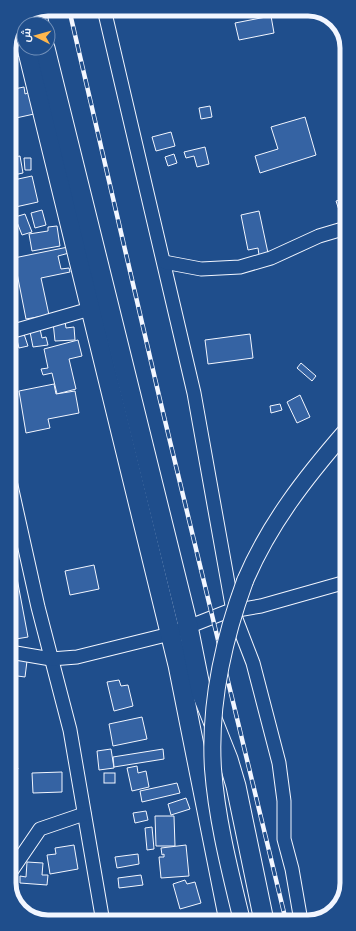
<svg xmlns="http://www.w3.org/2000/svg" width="356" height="931" font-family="'Asap Condensed',Cairo,sans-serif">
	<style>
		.building { fill: #3563a3; stroke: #f2f6ff }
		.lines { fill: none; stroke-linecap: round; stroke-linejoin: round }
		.minor-casing { stroke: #f2f6ff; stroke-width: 15 }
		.major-casing { stroke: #f2f6ff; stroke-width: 18 }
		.highway-casing { stroke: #f2f6ff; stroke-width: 21 }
		.minor { stroke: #1f4e8c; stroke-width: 13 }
		.major { stroke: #1f4e8c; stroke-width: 16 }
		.highway { stroke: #1f4e8c; stroke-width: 19 }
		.rail-casing { stroke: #f2f6ff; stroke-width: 4.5 }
		.rail { stroke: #1f4e8c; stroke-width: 3; stroke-dasharray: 9; stroke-linecap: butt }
		.major-bridge-casing { stroke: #f2f6ff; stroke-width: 18; stroke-linecap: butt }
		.major-bridge { stroke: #1f4e8c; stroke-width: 16 }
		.rim { fill: none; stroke: #f2f6ff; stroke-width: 5 }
	</style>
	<rect width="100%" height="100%" fill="#1f4e8c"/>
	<g class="building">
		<path d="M271 16 274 33 239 40 235 23Z"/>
		<path d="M16 30 21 56 9 58V46Z"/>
		<path d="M24 87 25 94 30 92 34 114 16 118 12 99H9V90Z"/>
		<path d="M210 106 212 117 201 119 199 108Z"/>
		<path d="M305 117 316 155 260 173 255 156 278 149 271 127Z"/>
		<path d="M171 132 175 146 156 151 152 137Z"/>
		<path d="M205 147 209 164 197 167 194 156 186 158 184 152Z"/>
		<path d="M174 154 177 163 168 166 165 157Z"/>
		<path d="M20 156 23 173 9 176V158Z"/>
		<path d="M24 158H31V170H25Z"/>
		<path d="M32 176 38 202 11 208 9 181Z"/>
		<path d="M346 198V214L341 216 336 201Z"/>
		<path d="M42 210 46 225 35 228 31 213Z"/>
		<path d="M259 211 268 253 259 255 258 248 248 250 241 215Z"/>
		<path d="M25 214 32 232 22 235 15 217Z"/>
		<path d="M57 226 60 246 32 251 29 234 48 231V227Z"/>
		<path d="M68 247 69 253 58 256 61 269 69 268 70 272 41 278 49 315 26 319 14 258Z"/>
		<path d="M9 288 13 309 9 310Z"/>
		<path d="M65 321 66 328 74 327 75 340 55 341 53 322Z"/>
		<path d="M40 329 42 338 46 337 48 345 33 347 30 332Z"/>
		<path d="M24 334 28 346 19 348 16 336Z"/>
		<path d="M250 334 253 358 208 364 205 340Z"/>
		<path d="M78 340 82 356 69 359 76 389 57 394 52 373 43 375 41 369 48 368 44 349Z"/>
		<path d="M344 356 346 362 343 366 339 363Z"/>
		<path d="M301 363 316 376 312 381 297 368Z"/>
		<path d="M54 384 56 394 75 391 79 413 48 419 50 428 26 433 19 391Z"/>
		<path d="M300 395 310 417 297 423 287 402Z"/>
		<path d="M280 404 282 410 271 413 270 406Z"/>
		<path d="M13 536 16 546 10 548V537Z"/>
		<path d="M94 565 99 589 70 595 65 571Z"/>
		<path d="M16 573 28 637 10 640V574Z"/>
		<path d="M10 658 27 661 25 677 10 675Z"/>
		<path d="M119 680 121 686 128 685 133 706 114 711 107 682Z"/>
		<path d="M142 717 147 739 113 746 109 724Z"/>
		<path d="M11 748 18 769 10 771V749Z"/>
		<path d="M111 749 114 768 99 770 97 751Z"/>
		<path d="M163 749 164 759 114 767 113 757Z"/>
		<path d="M137 766 138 773 146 771 149 787 132 791 127 768Z"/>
		<path d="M62 772V792L33 793 32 773Z"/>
		<rect x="104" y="773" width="11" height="10"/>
		<path d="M177 783 180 793 142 802 140 791Z"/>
		<path d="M186 798 190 809 171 815 168 804Z"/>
		<path d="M146 811 148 820 135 823 133 813Z"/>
		<path d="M155 816H174L175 846H156Z"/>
		<path d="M152 827 154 849 147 850 145 828Z"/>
		<path d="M74 845 78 869 50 874 47 855 56 854 55 848Z"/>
		<path d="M186 845 189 876 161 878 159 857H164V854L162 855 161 848Z"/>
		<path d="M10 847 15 858 10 860Z"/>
		<path d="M138 854 139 864 117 868 115 857Z"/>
		<path d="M27 862 43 863 42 875H48L47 885 20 883V876L26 877Z"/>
		<path d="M141 875 143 885 119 888 118 878Z"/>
		<path d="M185 880 187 884 195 882 201 903 180 909 173 884Z"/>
		<path d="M18 898 22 912 14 899Z"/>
		<path d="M200 916 201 921H178Z"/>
	</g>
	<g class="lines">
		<defs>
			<g id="minor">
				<path d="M104 9 194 393 233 611 253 663 279 763 284 801V839L292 869 301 921"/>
				<path d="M164 262 201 269 240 267 271 258 319 236 346 228"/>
				<path d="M10 332 90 309"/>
				<path d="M10 481 38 607 70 730 103 922"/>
				<path d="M10 652 51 659 77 657 170 634 226 612 261 606 346 582"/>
				<path d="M10 873 40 829 84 814"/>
			</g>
			<path id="major" d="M245 581C269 524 306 477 346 431"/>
			<g id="highway">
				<path d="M37 14 39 24"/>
				<path d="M21 20 24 34"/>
				<path d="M27 48 178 665 229 921"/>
				<path d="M45 48 188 626 201 691 228 759 236 786 264 921"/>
			</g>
		</defs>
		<use href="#minor" class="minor-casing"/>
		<use href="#major" class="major-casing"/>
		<use href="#highway" class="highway-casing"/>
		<use href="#minor" class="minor"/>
		<use href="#major" class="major"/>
		<use href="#highway" class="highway"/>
		<defs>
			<path id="rail" d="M69 9 160 400 286 921"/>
		</defs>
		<use href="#rail" class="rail-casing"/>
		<use href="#rail" class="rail"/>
		<defs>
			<path id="major-bridge" d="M242 921C230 871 217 821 213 769 209 705 223 641 245 581"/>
		</defs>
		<use href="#major-bridge" class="major-bridge-casing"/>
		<use href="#major-bridge" class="major-bridge"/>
	</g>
	<path d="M0 0H356V931H0ZM48 16H308A32 32 0 0 1 340 48V883A32 32 0 0 1 308 915H48A32 32 0 0 1 16 883V48A32 32 0 0 1 48 16Z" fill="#1f4e8c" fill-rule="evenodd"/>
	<path class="rim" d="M48 16H308A32 32 0 0 1 340 48V883A32 32 0 0 1 308 915H48A32 32 0 0 1 16 883V48A32 32 0 0 1 48 16Z"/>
	<g transform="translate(36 36) rotate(276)"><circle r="19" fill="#1f4e8c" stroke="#7391ba"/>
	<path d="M0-3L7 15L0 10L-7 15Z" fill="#ffb74d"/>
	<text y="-6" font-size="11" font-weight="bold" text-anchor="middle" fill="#f2f6ff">ش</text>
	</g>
</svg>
